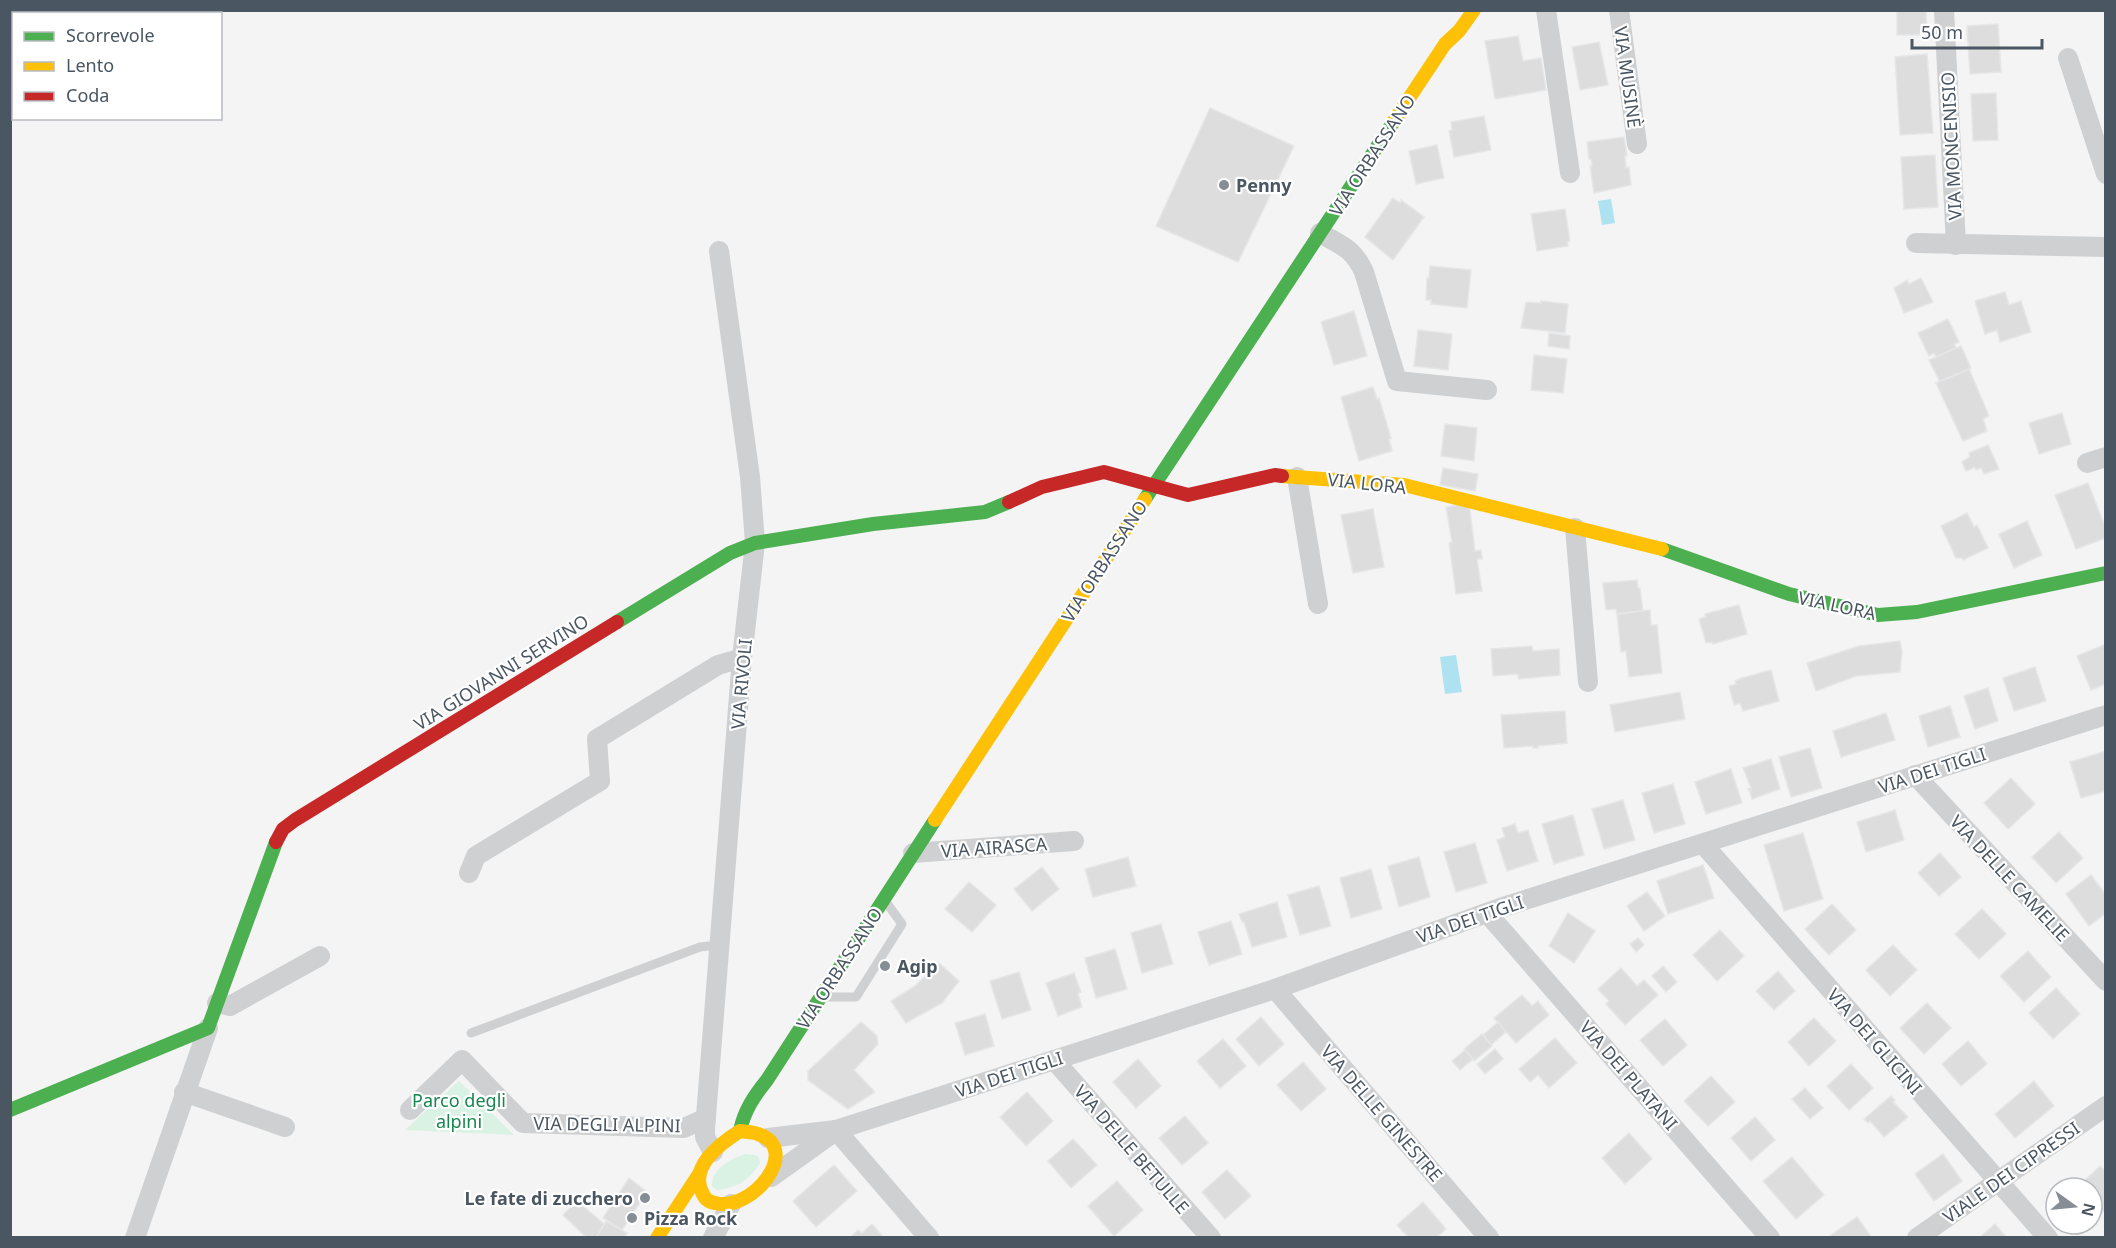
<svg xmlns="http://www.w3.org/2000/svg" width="2116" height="1248" font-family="'Noto Sans',sans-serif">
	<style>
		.green { fill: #d9f2e3 }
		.water { fill: #aee2f0 }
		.building { fill: #ddddde; stroke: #e5e6e7; stroke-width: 1.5 }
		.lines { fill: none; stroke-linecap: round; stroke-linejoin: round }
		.lane { stroke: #ced0d2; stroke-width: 9 }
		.street { stroke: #ced0d2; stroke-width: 20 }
		.fast { stroke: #4caf50; stroke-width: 14 }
		.slow { stroke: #ffc107; stroke-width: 14 }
		.jam { stroke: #c62828; stroke-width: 14 }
		.poi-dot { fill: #868d94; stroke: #fff; stroke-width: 2 }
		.labels { text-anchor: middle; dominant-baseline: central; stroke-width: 4.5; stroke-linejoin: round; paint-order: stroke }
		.street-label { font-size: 18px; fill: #4a5661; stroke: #fff }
		.poi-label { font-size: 18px; font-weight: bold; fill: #4a5661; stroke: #fff; text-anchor: start }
		.park-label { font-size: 18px; fill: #17864f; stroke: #fff }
	</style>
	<rect width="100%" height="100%" fill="#f4f4f4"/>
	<g class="green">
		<path d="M459 1081 514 1135 405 1130Z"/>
		<path d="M745 1154 755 1155 759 1158 760 1163C749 1180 737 1188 717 1190L712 1186C711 1169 731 1159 745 1154Z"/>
	</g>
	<g class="water">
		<path d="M1611 199 1615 223 1602 225 1598 201Z"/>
		<path d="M1456 655 1462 692 1445 694 1440 657Z"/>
	</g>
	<g class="building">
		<path d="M1897 10H1926L1927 35H1897Z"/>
		<path d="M1998 24 2001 72 1970 74 1967 26Z"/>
		<path d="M1518 36 1523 61 1541 58 1546 90 1495 99 1485 41Z"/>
		<path d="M1599 42 1608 85 1580 90 1572 47Z"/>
		<path d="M1927 54 1933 133 1900 135 1895 57Z"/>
		<path d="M1996 93 1998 140 1973 141 1971 94Z"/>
		<path d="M1210 108 1294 146 1238 262 1156 226Z"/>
		<path d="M1484 116 1491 150 1454 157 1449 131 1452 130 1451 122Z"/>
		<path d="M1624 137 1627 156H1625L1626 168 1629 167 1631 185 1594 193 1590 166H1592L1591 159H1589L1587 142Z"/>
		<path d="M1437 145 1444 178 1416 184 1409 151Z"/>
		<path d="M1935 155 1938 207 1904 209 1901 157Z"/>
		<path d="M1393 198 1400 203 1401 200 1424 217 1393 260 1365 237Z"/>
		<path d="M1565 209 1570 241 1567 242 1568 246 1537 251 1531 214Z"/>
		<path d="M1430 266 1471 270 1467 308 1431 304V300H1426L1427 278H1429Z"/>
		<path d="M1921 278 1933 302 1904 313 1894 288 1907 280 1909 284Z"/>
		<path d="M2005 292 2009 305 2021 301 2031 332 2000 342 1997 330 1985 334 1975 301Z"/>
		<path d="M1541 301 1568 304 1565 333 1521 328 1526 302 1541 303Z"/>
		<path d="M1354 311 1367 356 1334 365 1321 322Z"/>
		<path d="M1948 319 1959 342 1954 344 1956 348 1936 357 1934 353 1929 356 1918 333Z"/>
		<path d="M1418 330 1452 334 1448 370 1414 366Z"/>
		<path d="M1549 333 1570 336 1569 349 1548 346Z"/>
		<path d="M1961 346 1971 368 1938 383 1939 380 1929 360Z"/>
		<path d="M1534 355 1567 359 1563 393 1531 390Z"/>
		<path d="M1969 369 1989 416 1983 419 1987 431 1963 441 1936 383Z"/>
		<path d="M1373 387 1377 399 1379 398 1391 438 1389 439 1392 451 1359 461 1341 397Z"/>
		<path d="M2062 413 2071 444 2039 454 2029 423Z"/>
		<path d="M1445 424 1477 428 1474 461 1441 456Z"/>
		<path d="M1988 445 1999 469 1984 474 1981 468 1976 470 1975 467 1966 471 1962 462 1970 457 1969 453Z"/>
		<path d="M1443 468 1478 474 1475 491 1440 485Z"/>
		<path d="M2088 483 2106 529V538L2076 549 2055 495Z"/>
		<path d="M1469 503 1475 551 1481 550 1482 559H1477L1482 591 1456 594 1449 543 1452 542 1446 507Z"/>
		<path d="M1373 509 1384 567 1353 573 1341 515Z"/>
		<path d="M1967 513 1974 527 1977 525 1988 548 1963 560 1962 558H1956L1941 526Z"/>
		<path d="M2027 521 2042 555 2014 568 1999 534Z"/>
		<path d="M1637 580 1638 588H1640L1643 611 1617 614 1616 609 1606 610 1603 583Z"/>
		<path d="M1739 605 1747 634 1713 644 1712 642 1706 643 1699 619 1706 617 1705 614Z"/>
		<path d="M1650 610 1651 625H1657L1662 673 1629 677 1626 651 1621 652 1617 614Z"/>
		<path d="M1900 641 1902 652 1900 672 1856 676 1816 691 1807 663 1859 646Z"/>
		<path d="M2106 644V684L2091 690 2077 656Z"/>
		<path d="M1532 646 1533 651 1559 649 1560 675 1519 679 1518 674 1493 676 1491 649Z"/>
		<path d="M2035 667 2046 701 2014 711 2003 678Z"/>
		<path d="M1771 670 1779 701 1743 711 1740 703 1734 705 1729 686 1736 684 1735 681 1742 678Z"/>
		<path d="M1988 688 1998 721 1975 729 1964 696Z"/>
		<path d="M1680 692 1685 719 1615 732 1610 705Z"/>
		<path d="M1950 706 1960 737 1928 747 1919 716Z"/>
		<path d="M1565 711 1567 743 1538 746V748H1533V746L1504 748 1501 715Z"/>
		<path d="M1886 713 1895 740 1841 757 1833 731Z"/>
		<path d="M1810 748 1822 788 1791 797 1779 757Z"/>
		<path d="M2106 751V791L2081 798 2070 762Z"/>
		<path d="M1771 759 1780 789 1752 799 1750 792 1752 790 1749 791 1748 789 1751 788 1743 768Z"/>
		<path d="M1731 769 1742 803 1706 814 1695 782Z"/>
		<path d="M2011 778 2035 804 2008 829 1984 803Z"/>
		<path d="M1673 784 1685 824 1654 833 1642 793Z"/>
		<path d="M1623 800 1635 840 1604 849 1592 809Z"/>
		<path d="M1895 810 1904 840 1866 852 1857 822Z"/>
		<path d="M1573 815 1584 855 1554 864 1542 824Z"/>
		<path d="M1515 824 1518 833 1528 830 1538 861 1507 871 1497 840 1505 837 1502 828Z"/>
		<path d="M2059 832 2083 858 2056 883 2032 857Z"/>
		<path d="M1803 833 1823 899 1784 911 1764 845Z"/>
		<path d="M1475 843 1487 883 1456 892 1444 852Z"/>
		<path d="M1940 853 1961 877 1939 896 1918 873Z"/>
		<path d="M1128 857 1136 886 1093 897 1085 869Z"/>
		<path d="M1419 857 1430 897 1399 907 1388 866Z"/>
		<path d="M1703 865 1714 898 1668 914 1657 881Z"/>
		<path d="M1042 867 1059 889 1032 911 1014 889Z"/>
		<path d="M1371 869 1382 909 1351 918 1340 878Z"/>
		<path d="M2091 875 2106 895V913L2089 926 2066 894Z"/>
		<path d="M969 882 996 905 972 932 945 909Z"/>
		<path d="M1319 886 1331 926 1300 935 1288 895Z"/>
		<path d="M1647 892 1665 916 1644 931 1627 906Z"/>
		<path d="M1277 902 1287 937 1252 947 1244 922H1242L1239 914Z"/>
		<path d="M1832 904 1856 930 1829 955 1805 929Z"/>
		<path d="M1982 909 2006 934 1979 959 1955 934Z"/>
		<path d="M1568 913 1595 931 1574 963 1549 946Z"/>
		<path d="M1231 921 1242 954 1209 965 1198 932Z"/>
		<path d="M1161 924 1173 964 1142 973 1131 933Z"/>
		<path d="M1720 930 1744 956 1717 981 1693 955Z"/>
		<path d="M1638 938 1644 945 1636 952 1630 944Z"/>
		<path d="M1893 945 1917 970 1890 996 1866 970Z"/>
		<path d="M1115 949 1127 989 1096 998 1085 958Z"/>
		<path d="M2028 951 2051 977 2024 1002 2000 976Z"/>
		<path d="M939 963 959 981 942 1003 906 1023 891 1001 915 986Z"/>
		<path d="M1663 966 1677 982 1666 992 1652 976Z"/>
		<path d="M1621 968 1637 986 1644 980 1658 995 1625 1025 1606 1004 1609 1001 1598 989Z"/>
		<path d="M1778 971 1795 991 1774 1010 1756 991Z"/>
		<path d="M1019 972 1031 1010 1002 1019 990 981Z"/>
		<path d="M1074 973 1081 992 1078 993 1082 1007 1058 1016 1046 983Z"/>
		<path d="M2056 988 2080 1014 2053 1039 2029 1013Z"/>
		<path d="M1522 995 1532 1006 1538 1001 1549 1015 1516 1043 1494 1018Z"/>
		<path d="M1927 1003 1951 1028 1924 1054 1900 1028Z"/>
		<path d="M985 1014 994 1046 965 1055 955 1023Z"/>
		<path d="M1261 1017 1284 1044 1259 1066 1236 1039Z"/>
		<path d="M1814 1018 1836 1041 1809 1066 1788 1042Z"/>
		<path d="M1665 1019 1687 1045 1663 1066 1640 1040Z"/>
		<path d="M861 1022 877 1036 878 1044 854 1070 875 1092 848 1109 808 1080V1071Z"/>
		<path d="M1498 1022 1506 1032 1491 1045 1483 1035Z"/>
		<path d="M1482 1034 1492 1046 1474 1061 1464 1049Z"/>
		<path d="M1555 1038 1577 1063 1549 1088 1538 1075 1530 1082 1519 1069Z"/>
		<path d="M1223 1039 1246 1066 1220 1088 1197 1061Z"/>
		<path d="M1968 1041 1987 1064 1961 1086 1942 1064Z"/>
		<path d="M1495 1049 1503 1059 1485 1074 1477 1064Z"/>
		<path d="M1465 1050 1473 1059 1460 1070 1452 1061Z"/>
		<path d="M1138 1059 1161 1086 1136 1108 1113 1082Z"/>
		<path d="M1303 1062 1326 1089 1301 1111 1277 1085Z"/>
		<path d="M1851 1064 1873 1088 1849 1110 1827 1086Z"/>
		<path d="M1711 1076 1735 1102 1708 1126 1684 1101Z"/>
		<path d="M2034 1081 2054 1106 2015 1138 1995 1114Z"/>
		<path d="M1805 1088 1823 1108 1810 1119 1792 1099Z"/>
		<path d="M1027 1092 1053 1121 1026 1146 1000 1117Z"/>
		<path d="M1891 1096 1895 1100 1893 1102 1908 1117 1884 1137 1870 1121 1868 1123 1864 1119Z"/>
		<path d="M1185 1116 1208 1143 1182 1165 1159 1138Z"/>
		<path d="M1755 1117 1775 1140 1751 1161 1731 1138Z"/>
		<path d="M1629 1133 1652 1159 1625 1184 1602 1158Z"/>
		<path d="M1073 1139 1097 1165 1071 1188 1048 1161Z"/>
		<path d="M1943 1154 1962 1181 1934 1201 1915 1174Z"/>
		<path d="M1792 1157 1824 1195 1796 1219 1763 1181Z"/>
		<path d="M834 1165 857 1191 816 1227 793 1201Z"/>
		<path d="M2100 1166 2106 1172V1209L2097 1217 2092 1212V1188H2077Z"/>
		<path d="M1227 1170 1251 1196 1225 1219 1202 1192Z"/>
		<path d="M629 1178 647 1192 622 1230 603 1218Z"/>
		<path d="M1117 1181 1143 1210 1114 1236 1088 1206Z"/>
		<path d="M577 1201 604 1224 596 1238H587L563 1215Z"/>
		<path d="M1423 1202 1446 1229 1436 1238H1409L1397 1225Z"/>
		<path d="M1857 1217 1872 1238H1827Z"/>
		<path d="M606 1221 627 1233 624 1238H596Z"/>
		<path d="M872 1224 884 1238H850L858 1230 862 1233Z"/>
		<path d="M1995 1224 2007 1238H1979Z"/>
	</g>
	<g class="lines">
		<g class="lane">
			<path d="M825 997H856L902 924 886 902"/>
			<path d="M471 1033 700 947 719 945"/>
		</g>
		<g class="street">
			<path d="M1546 10 1570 173"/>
			<path d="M1619 10 1637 144"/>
			<path d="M1944 10 1956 245"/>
			<path d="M2068 58 2106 174"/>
			<path d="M1320 233C1342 246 1353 248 1364 272L1397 381 1487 390"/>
			<path d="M1916 243 2106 247"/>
			<path d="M2087 463 2106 457"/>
			<path d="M1297 477 1318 604"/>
			<path d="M1575 528 1588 682"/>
			<path d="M1915 775 2106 981"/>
			<path d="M1703 844 2048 1238"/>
			<path d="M913 853 1074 841"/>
			<path d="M469 873 476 856 600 781 597 739 718 665 742 658"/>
			<path d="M1487 913 1770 1238"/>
			<path d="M1275 989 1489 1238"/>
			<path d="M217 1003 230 1006 320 956"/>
			<path d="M1054 1060 1211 1238"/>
			<path d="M184 1092 285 1127"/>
			<path d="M410 1110 462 1060 523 1123 684 1128 706 1118"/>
			<path d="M836 1130 929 1238"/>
			<path d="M768 1138 836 1130 1275 989 1506 906 2106 715"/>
			<path d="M713 1152 705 1137V1129L742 658 755 543 750 477 719 251"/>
			<path d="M771 1177 834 1132"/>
			<path d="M135 1238 208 1028"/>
			<path d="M713 1238 731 1204"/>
			<path d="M1917 1238 2106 1106"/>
		</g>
		<g class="fast">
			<path d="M1145 499 1394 121"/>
			<path d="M1662 549 1789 594 1878 615 1917 612 2106 573"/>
			<path d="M617 622 730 553 755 543 873 524 985 512 1009 502"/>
			<path d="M10 1110 208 1028 276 842"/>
			<path d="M740 1131C744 1111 754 1096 767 1080L935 820"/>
		</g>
		<g class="slow">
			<path d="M1394 121 1445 44 1459 31 1474 10"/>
			<path d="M1282 476 1404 485 1662 549"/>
			<path d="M935 820 1145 499"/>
			<path d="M740 1131C746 1132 753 1132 758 1134 803 1149 752 1213 715 1203 708 1202 704 1198 702 1192 689 1166 721 1143 740 1131Z"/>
			<path d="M657 1238 699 1174"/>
		</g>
		<g class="jam">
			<path d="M1009 502 1042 487 1104 472 1188 495 1275 475 1282 476"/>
			<path d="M276 842 283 829 295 820 617 622"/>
		</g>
	</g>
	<g class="poi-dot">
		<circle cx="1224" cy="185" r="6"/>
		<circle cx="885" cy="966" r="6"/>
		<circle cx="645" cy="1198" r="6"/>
		<circle cx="632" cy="1218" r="6"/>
	</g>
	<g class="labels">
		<g class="street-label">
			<text transform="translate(1628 77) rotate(82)">VIA MUSINÈ</text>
			<text transform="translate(1951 146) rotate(-93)">VIA MONCENISIO</text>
			<text transform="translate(1372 155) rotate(-57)">VIA ORBASSANO</text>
			<text transform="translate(1367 483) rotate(6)">VIA LORA</text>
			<text transform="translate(1104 561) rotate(-57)">VIA ORBASSANO</text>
			<text transform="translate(1837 605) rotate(12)">VIA LORA</text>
			<text transform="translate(501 672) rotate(-32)">VIA GIOVANNI SERVINO</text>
			<text transform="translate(741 684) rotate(-85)">VIA RIVOLI</text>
			<text transform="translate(1932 770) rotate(-18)">VIA DEI TIGLI</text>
			<text transform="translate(994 847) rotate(-4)">VIA AIRASCA</text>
			<text transform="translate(2010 878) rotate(47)">VIA DELLE CAMELIE</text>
			<text transform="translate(1470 919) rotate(-19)">VIA DEI TIGLI</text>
			<text transform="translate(839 968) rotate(-57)">VIA ORBASSANO</text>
			<text transform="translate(1875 1041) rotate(49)">VIA DEI GLICINI</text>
			<text transform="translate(1009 1074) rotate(-18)">VIA DEI TIGLI</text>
			<text transform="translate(1629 1075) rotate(49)">VIA DEI PLATANI</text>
			<text transform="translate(1382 1113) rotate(49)">VIA DELLE GINESTRE</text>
			<text transform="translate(607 1124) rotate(1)">VIA DEGLI ALPINI</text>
			<text transform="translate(1132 1149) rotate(49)">VIA DELLE BETULLE</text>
			<text transform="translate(2011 1172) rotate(-35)">VIALE DEI CIPRESSI</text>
		</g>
		<g class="poi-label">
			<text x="1236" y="185">Penny</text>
			<text x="897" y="966">Agip</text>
			<text x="633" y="1198" text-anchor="end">Le fate di zucchero</text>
			<text x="644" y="1218">Pizza Rock</text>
		</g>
		<g class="park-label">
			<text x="459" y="1100">Parco degli<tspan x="459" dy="21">alpini</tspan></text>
		</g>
	</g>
	<rect width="2116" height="1248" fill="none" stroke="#4a5661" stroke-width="24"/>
	<rect x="12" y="12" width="210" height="108" fill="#ffffff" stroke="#b7bbc0" stroke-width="1.5"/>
	<rect x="24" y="32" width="30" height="9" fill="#4caf50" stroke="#b7bbc0" stroke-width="1.5"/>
	<text x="66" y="42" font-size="18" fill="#4a5661">Scorrevole</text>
	<rect x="24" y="62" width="30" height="9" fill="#ffc107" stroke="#b7bbc0" stroke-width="1.5"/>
	<text x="66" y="72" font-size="18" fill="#4a5661">Lento</text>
	<rect x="24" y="92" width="30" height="9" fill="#c62828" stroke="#b7bbc0" stroke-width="1.5"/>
	<text x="66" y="102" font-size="18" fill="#4a5661">Coda</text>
	<g transform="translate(2074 1206) rotate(105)"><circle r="28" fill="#ffffff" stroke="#b7bbc0" stroke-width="1.5"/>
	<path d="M0-4.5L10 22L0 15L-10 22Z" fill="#868d94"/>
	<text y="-9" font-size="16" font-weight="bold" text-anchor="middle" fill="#4a5661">N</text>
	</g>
	<path d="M1912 39v9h130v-9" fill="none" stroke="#4a5661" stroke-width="3"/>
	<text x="1921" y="39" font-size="18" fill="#4a5661" stroke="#ffffff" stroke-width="4.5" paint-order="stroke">50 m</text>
</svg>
